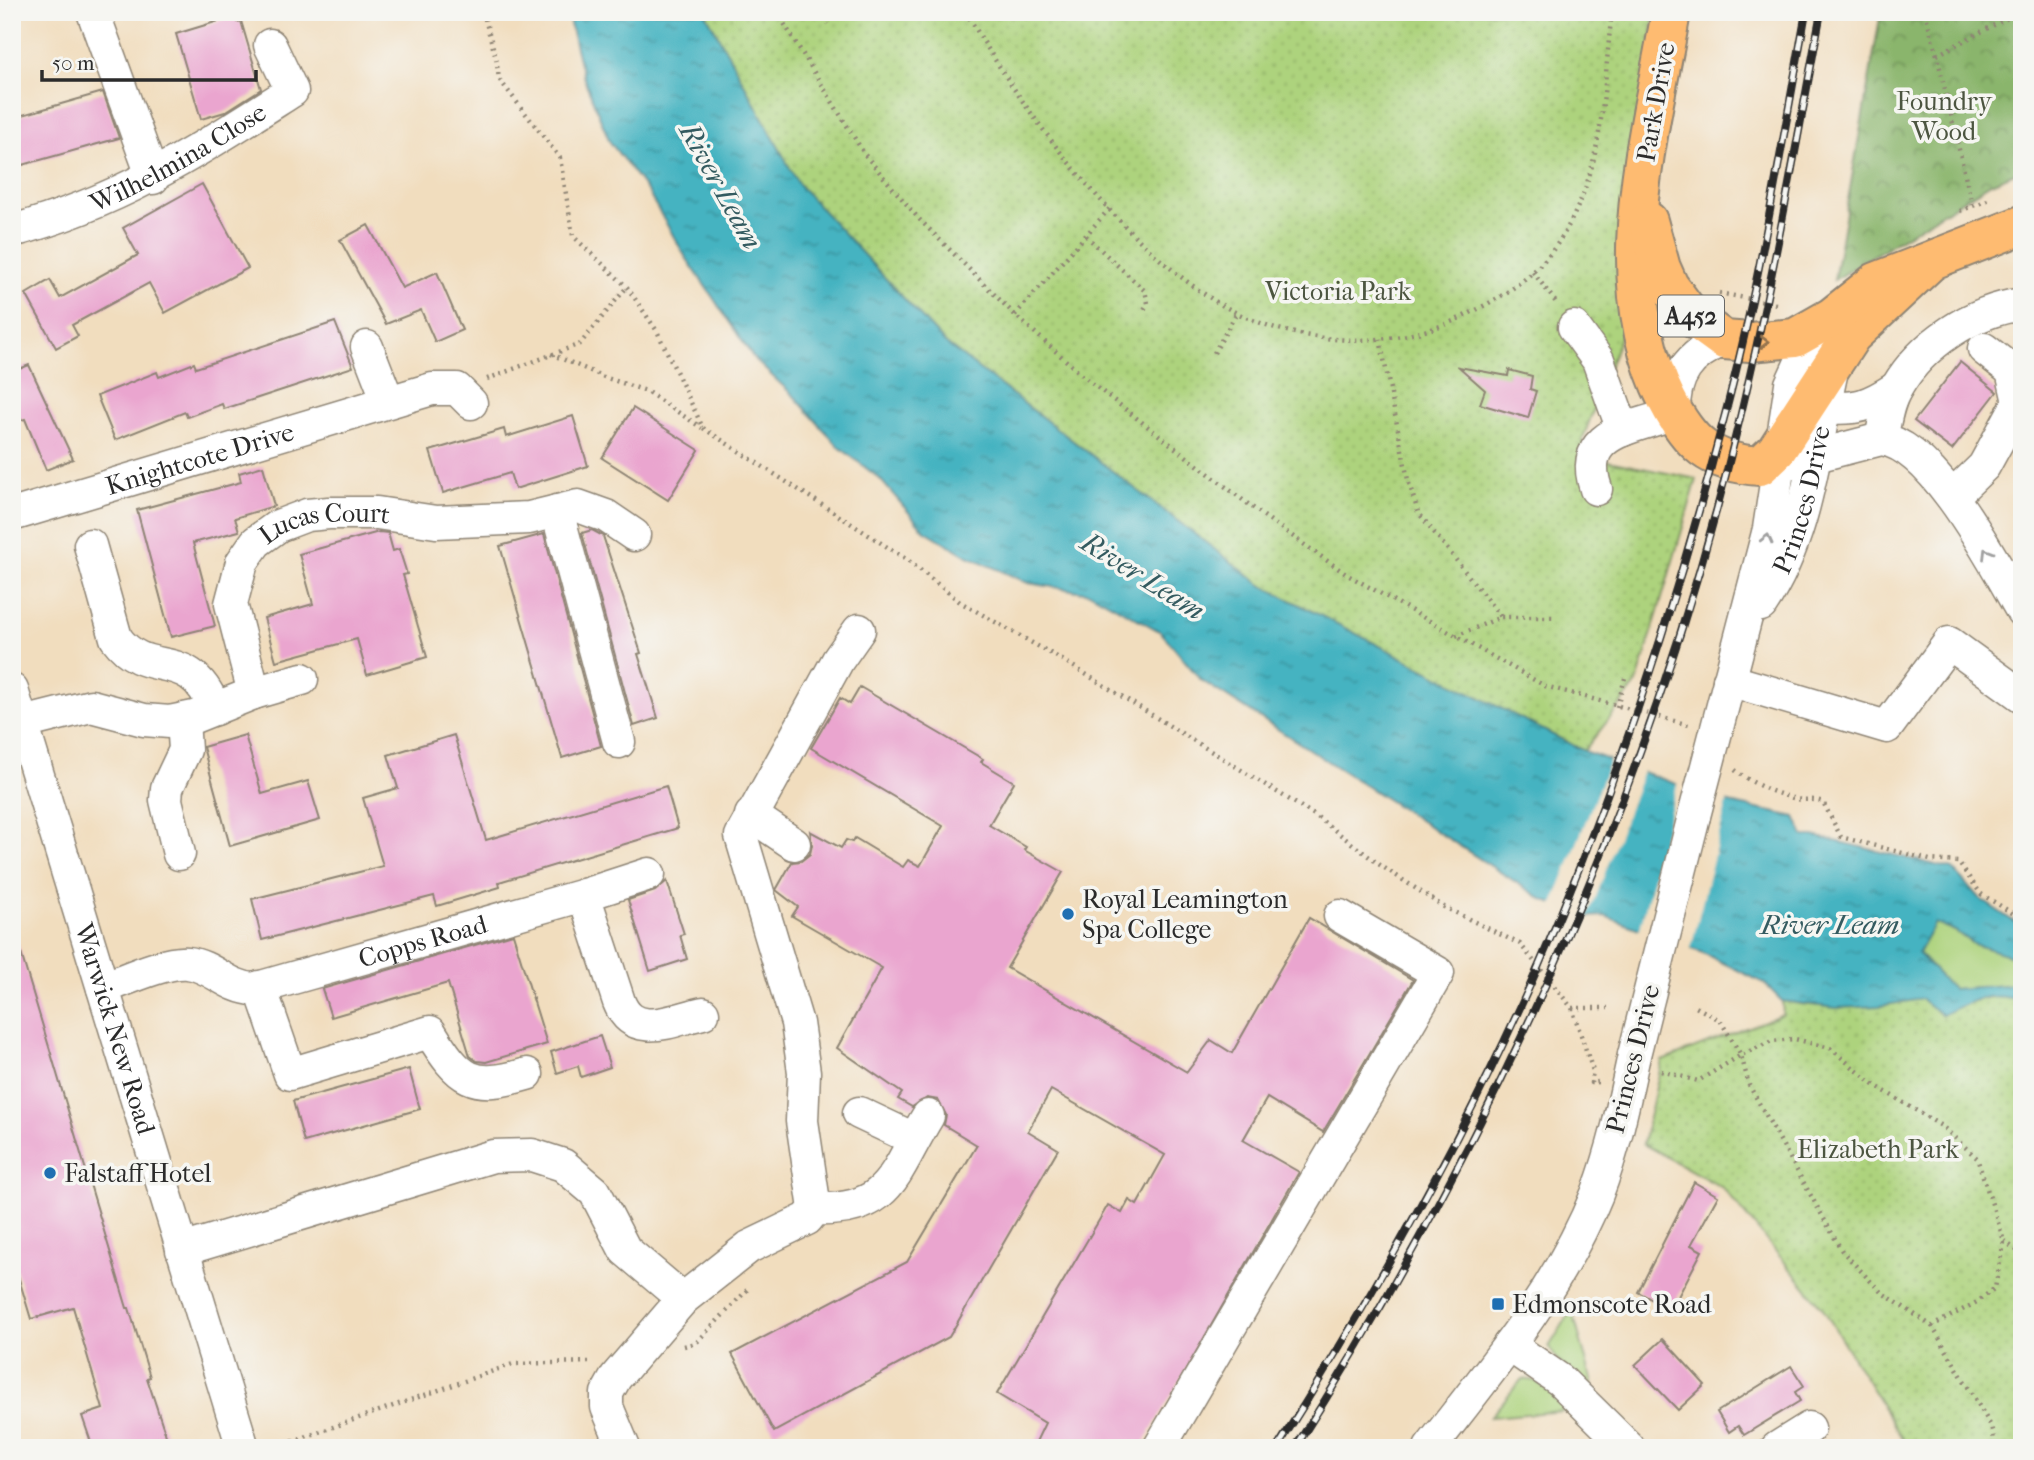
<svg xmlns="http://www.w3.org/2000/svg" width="2034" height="1460" font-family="'IM FELL French Canon',serif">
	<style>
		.green { fill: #add37d; stroke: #6c7f54; stroke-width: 2 }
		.forest { fill: url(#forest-crowns); stroke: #5a704c; stroke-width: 2 }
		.park { fill: url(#park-dots); stroke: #6c7f54; stroke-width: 2 }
		.water { fill: url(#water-ripples); stroke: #386f76; stroke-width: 2 }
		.pier { fill: #f1ddbe }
		.building { fill: #eaa5cf }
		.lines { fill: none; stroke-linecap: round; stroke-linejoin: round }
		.minor-casing { stroke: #8e8474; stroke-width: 35 }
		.highway-casing { stroke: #8e8474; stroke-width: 42 }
		.path { stroke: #8e8474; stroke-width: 4.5; stroke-dasharray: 2 5; stroke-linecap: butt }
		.minor { stroke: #fff; stroke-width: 32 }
		.highway { stroke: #febb71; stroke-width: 38 }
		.rail-casing { stroke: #2b2b2b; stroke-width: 8 }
		.rail { stroke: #f6f6f2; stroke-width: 5; stroke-dasharray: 16; stroke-linecap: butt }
		.minor-bridge-casing { stroke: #8e8474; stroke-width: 35; stroke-linecap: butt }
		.minor-bridge { stroke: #fff; stroke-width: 32 }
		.oneway { stroke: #94734e }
		.oneway2 { stroke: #a0a0a0 }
		.poi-dot { fill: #1f6fb2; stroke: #f6f6f2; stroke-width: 2.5 }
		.labels { text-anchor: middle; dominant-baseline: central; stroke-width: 7; stroke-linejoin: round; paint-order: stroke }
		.shield { fill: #f6f6f2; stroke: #686867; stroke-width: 2 }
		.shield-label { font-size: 24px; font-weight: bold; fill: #2b2b2b }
		.park-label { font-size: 26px; fill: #4c5540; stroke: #f6f6f2 }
		.street-label { font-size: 26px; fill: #2b2b2b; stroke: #f6f6f2 }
		.poi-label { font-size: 26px; fill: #2b2b2b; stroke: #f6f6f2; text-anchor: start }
		.water-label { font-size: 28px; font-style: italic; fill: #345b60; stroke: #f6f6f2 }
	</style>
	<defs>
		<pattern id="forest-crowns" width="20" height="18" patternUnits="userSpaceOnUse" patternTransform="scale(1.75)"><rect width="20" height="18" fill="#8ab56c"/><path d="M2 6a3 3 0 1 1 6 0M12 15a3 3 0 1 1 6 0" fill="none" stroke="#719359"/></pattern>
		<pattern id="park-dots" width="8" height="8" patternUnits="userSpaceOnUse" patternTransform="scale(1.75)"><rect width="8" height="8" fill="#add37d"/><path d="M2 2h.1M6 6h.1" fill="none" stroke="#95b56c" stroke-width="1.8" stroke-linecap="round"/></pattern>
		<pattern id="water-ripples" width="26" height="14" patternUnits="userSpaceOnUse" patternTransform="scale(1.75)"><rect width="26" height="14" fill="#45b3c1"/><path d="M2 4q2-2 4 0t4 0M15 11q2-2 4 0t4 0" fill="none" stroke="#3a929d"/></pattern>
	</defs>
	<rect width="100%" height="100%" fill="#f6f6f2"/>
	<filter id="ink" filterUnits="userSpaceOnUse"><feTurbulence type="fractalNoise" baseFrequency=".0143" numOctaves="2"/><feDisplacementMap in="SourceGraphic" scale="14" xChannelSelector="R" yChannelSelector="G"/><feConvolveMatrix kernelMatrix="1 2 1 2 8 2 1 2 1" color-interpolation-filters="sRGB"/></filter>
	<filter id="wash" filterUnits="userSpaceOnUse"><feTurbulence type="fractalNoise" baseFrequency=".00686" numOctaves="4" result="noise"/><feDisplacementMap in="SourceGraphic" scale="28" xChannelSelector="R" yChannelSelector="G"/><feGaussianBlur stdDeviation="1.57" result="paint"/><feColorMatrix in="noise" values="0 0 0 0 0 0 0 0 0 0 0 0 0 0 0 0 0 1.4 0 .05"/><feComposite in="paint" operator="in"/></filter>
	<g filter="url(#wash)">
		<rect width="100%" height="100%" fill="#f1ddbe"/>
		<g class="green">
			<path d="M1935 922 1955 931 1973 944 2022 959V984L1952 989 1918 953Z"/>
			<path d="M1570 1313H1573L1592 1382 1588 1387 1558 1361 1549 1347Z"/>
			<path d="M1522 1379 1536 1381 1567 1405 1563 1411 1490 1417Z"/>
		</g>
		<path class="forest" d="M1881 12H2022V170L1991 183 1834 280Z"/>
		<g class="park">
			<path d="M705 12H1654L1627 318 1582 441 1608 461 1697 479 1637 683 1584 751 1261 585 945 343 799 185Z"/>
			<path d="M2002 994 2022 1002V1448H1908L1822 1307 1723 1188 1643 1144 1662 1061 1783 1014 1782 1001C1828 1010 1876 1007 1921 998L1942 1015 1966 1003Z"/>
		</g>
		<path class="water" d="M567 12H705L799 185 945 343 1261 585 1584 751 1729 803 1795 817 1804 836H1814L1953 869 1979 898 2022 927V959L1973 944 1955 931 1935 923 1918 953 1952 989 2019 984 2022 1002C1991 989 1971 1001 1942 1015L1921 999 1880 1006 1836 1008 1782 1001 1764 983 1703 953 1605 916 1583 917 1544 900 1201 680 1161 632 1091 593 1028 583 966 555 924 530 880 479 838 446 795 397 755 360 685 256 648 192 610 142 583 76Z"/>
		<g class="pier">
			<path d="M1611 757 1644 769 1596 897 1586 920 1582 921 1552 907Z"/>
			<path d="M1678 781 1728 799 1690 952 1639 932Z"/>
		</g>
		<g id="blocks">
			<g class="building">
				<path d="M235 16 237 22 241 21 261 89 225 112 201 119 176 34Z"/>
				<path d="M103 92 119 138 12 168V118Z"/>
				<path d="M202 184 248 268 165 313 149 283 72 325 78 336 56 348 26 294 50 280 60 298 138 255 123 228Z"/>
				<path d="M368 225 402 288 437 272 462 330 435 342 421 310 386 324 340 240Z"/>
				<path d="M335 322 353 367 224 409 222 404 187 417 185 412 115 440 97 396 157 372 159 377 194 363 196 368Z"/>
				<path d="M1960 362 1997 392 1952 450 1914 421Z"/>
				<path d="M29 365 73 459 46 470 25 419 21 420 12 400V372Z"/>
				<path d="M1459 367 1508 376 1509 370 1532 376 1530 389 1536 391 1528 418 1480 404 1485 390Z"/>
				<path d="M633 408 699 450 668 500 602 458Z"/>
				<path d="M573 416 588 466 515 489 510 473 443 493 430 451 504 429 506 437Z"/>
				<path d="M263 466 274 506 235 518 239 531 193 543 215 626 171 637 137 510 241 482 239 473Z"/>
				<path d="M592 530 603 536 641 653 638 654 658 718 634 726 582 533Z"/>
				<path d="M379 532 388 533 393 551 399 549 407 574 403 575 427 657 367 675 357 639 276 661 264 618 313 604 299 554Z"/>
				<path d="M544 534 601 746 562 758 500 546Z"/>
				<path d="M860 687 983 759 981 762 1014 782 989 825 1026 847 1024 850 1063 872 1007 968 1187 1072 1211 1040 1232 1053 1309 918 1413 980 1323 1132 1267 1098 1243 1140 1299 1172 1141 1448H1033L1045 1423 997 1394 1108 1205 1122 1213 1129 1200 1137 1205 1165 1155 1051 1090 1028 1131 1058 1149 949 1337 774 1432 732 1354 907 1262 977 1145 944 1125 946 1115 938 1100 927 1098 912 1107 898 1099 902 1093 837 1048 882 968 792 916 798 907 776 890 792 862 801 861 810 854 812 845 810 831 841 848 846 840 852 842 855 838 903 867 908 860 920 866 943 826 811 748 840 698 850 704Z"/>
				<path d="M245 735 262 794 308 781 320 820 230 846 203 747Z"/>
				<path d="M454 735 486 840 666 786 678 828 499 882 500 887 437 906 434 896 262 940 252 899 383 866 363 798 398 788 388 755Z"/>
				<path d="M667 881 684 934 680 935 687 959 650 971 628 900 655 891Z"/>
				<path d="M513 934 547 1044 486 1062 477 1061 470 1056 448 983 331 1017 322 989Z"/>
				<path d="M18 943 127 1308H129L150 1377 147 1378 170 1448H93L82 1416 103 1409 73 1307 31 1319 16 1269 12 1270V944Z"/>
				<path d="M600 1036 610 1067 581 1077 578 1066 557 1073 551 1052Z"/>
				<path d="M409 1069 420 1109 304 1142 293 1101Z"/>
				<path d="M1694 1182 1718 1196 1691 1245 1702 1251 1671 1310 1638 1292Z"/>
				<path d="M1663 1339 1705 1385 1678 1410 1635 1365Z"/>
				<path d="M1791 1366 1804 1386 1795 1392 1800 1401 1744 1435 1738 1426 1729 1432 1717 1412Z"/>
			</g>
		</g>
	</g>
	<g filter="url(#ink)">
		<use href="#blocks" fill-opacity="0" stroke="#8e8474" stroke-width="2"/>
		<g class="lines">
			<defs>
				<g id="minor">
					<path d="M93 12 153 178"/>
					<path id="s1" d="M12 231C121 202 199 150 292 91L270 45"/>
					<path d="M1574 327 1598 360 1623 430"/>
					<path d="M367 347 388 401"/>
					<path d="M1824 407C1857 410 1868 406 1896 388"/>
					<path d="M1881 439C1885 422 1887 402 1897 387 1922 344 1972 311 2022 304"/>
					<path d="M1761 466 1781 465 1881 439C1935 446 1996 567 2022 611"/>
					<path d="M1596 489C1576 430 1634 429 1674 413 1673 376 1689 354 1724 340"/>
					<path d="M1953 496 1984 466 2019 402 2012 371 1984 349"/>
					<path d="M557 511 619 742"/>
					<path id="s2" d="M12 515 432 389H457L471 403"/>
					<path d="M90 545 116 638C149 683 188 642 215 709"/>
					<path id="s3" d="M1761 605C1807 537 1814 453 1831 375"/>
					<path d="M1729 680 1887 727 1949 643 2022 696"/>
					<path id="s4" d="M12 690 243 1448"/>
					<path id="s5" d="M254 693 231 604 242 562 256 542 278 526 307 515 329 513H377L436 522 529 518 578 506 606 516 634 535"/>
					<path d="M23 723 91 706 144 720 170 722 194 717 254 693 302 679"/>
					<path d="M751 815 794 844"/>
					<path d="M1694 816 1769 529 1791 384 1816 329"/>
					<path d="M179 854 166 800 167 788 185 750 183 720"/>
					<path d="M649 874 584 895 619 1002C634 1040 672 1020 703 1013"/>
					<path d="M260 987 290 1074 430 1032C460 1081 472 1090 527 1074"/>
					<path id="s6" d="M103 988C125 980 165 961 188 963 212 966 229 988 254 989L584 895"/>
					<path d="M859 1113 914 1139"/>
					<path d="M815 1209C892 1212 894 1171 928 1116"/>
					<path d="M182 1250 493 1156 532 1155 563 1165 595 1192 625 1250 683 1299"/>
					<path d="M1509 1345 1560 1380 1629 1448"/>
					<path d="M624 1448 607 1407V1393L616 1377 683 1299 749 1247 807 1219 815 1209 802 1121 804 1072 797 1023 741 836 838 660 859 630"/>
					<path d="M1159 1448 1438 973 1340 916"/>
					<path d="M1430 1448C1492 1368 1559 1289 1597 1194 1614 1150 1624 1102 1634 1055"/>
					<path d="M1777 1448 1809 1428"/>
				</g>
				<g id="highway">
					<path d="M1671 12C1650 136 1606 280 1667 400 1689 443 1710 463 1760 466L1776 451 1851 336 1930 262"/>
					<path d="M1648 221 1661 268 1669 286 1691 316 1724 340 1750 342 1795 338 1832 317 1876 282 2022 225"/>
				</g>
			</defs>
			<use href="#minor" class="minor-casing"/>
			<use href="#highway" class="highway-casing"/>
			<g class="path">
				<path d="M483 12 496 58 499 79 560 158 573 236 627 287 657 331 703 428 909 561 960 602 1066 662 1316 816 1380 865 1444 907 1520 944 1572 1008 1593 1071 1591 1083 1598 1082"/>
				<path d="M777 12 865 155 919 219 1015 315 1090 382 1261 514 1346 574 1545 686 1689 725"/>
				<path d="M820 12 828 24"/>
				<path d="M966 12C1021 108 1111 230 1203 293 1275 344 1381 355 1460 318 1520 289 1555 263 1581 199 1605 141 1604 75 1612 12"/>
				<path d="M1925 12 1937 55"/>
				<path d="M1972 205 1937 55 2019 12"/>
				<path d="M1960 211 1988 200"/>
				<path d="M1086 236 1145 291 1148 303 1142 313"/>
				<path d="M1533 272 1558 305"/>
				<path d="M1719 293 1776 304"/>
				<path d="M1015 315 1110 208"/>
				<path d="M1380 339 1408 480 1418 512 1501 617"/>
				<path d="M1214 353 1237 312"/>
				<path d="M551 354 604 377 646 391 702 428"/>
				<path d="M487 379 580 344 627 287"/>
				<path d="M1456 636 1501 617H1556"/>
				<path d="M1617 707 1625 678"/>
				<path d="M1735 770C1752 784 1774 793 1796 799 1805 801 1813 798 1823 802L1841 837 1930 860 1958 862 1981 894 2022 919"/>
				<path d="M1572 1008H1608"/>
				<path d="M1661 1071 1698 1081 1741 1055 1749 1085 1842 1251 1881 1292 1932 1326 1977 1302 1995 1288 2004 1241 1977 1158 1943 1127 1873 1084 1830 1048 1795 1039 1772 1041 1741 1055 1720 1020 1694 1006"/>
				<path d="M2004 1241 2022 1254"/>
				<path d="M1932 1326 1991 1426 1996 1448"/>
				<path d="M684 1346 696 1343 749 1288"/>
				<path d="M279 1446 513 1364 590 1362"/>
			</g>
			<use href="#minor" class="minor"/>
			<use href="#highway" class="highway"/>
			<defs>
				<g id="rail">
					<path d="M1277 1448C1375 1293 1466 1133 1539 965 1615 790 1675 607 1723 422 1759 288 1781 149 1806 12"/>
					<path d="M1295 1448C1494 1135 1650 791 1737 430 1771 292 1795 151 1821 12"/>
				</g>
			</defs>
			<use href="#rail" class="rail-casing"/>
			<use href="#rail" class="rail"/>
			<defs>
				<path id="minor-bridge" d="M1634 1055 1694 816"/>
			</defs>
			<use href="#minor-bridge" class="minor-bridge-casing"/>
			<use href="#minor-bridge" class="minor-bridge"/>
		</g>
		<defs><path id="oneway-chevron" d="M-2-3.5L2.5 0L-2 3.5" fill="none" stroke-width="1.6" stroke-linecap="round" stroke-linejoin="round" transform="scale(1.75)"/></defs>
		<use class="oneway" href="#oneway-chevron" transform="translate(1764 342) rotate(-1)"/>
		<g class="oneway2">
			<use href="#oneway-chevron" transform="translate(1767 539) rotate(-76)"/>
			<use href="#oneway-chevron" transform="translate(1987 553) rotate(-121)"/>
		</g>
	</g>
	<g class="poi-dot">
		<circle cx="1068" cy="914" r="7"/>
		<circle cx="50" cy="1173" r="7"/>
		<rect x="1491" y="1297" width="14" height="14" rx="3.5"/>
	</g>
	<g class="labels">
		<rect class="shield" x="1658" y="295.5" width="66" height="41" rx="5"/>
		<g class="shield-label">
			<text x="1691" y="316">A452</text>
		</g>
		<g class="park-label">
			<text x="1944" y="101">Foundry<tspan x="1944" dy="30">Wood</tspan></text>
			<text x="1338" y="291">Victoria Park</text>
			<text x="1878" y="1149">Elizabeth Park</text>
		</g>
		<g class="street-label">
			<text transform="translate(1656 102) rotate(-80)">Park Drive</text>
			<text stroke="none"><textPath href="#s1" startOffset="182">Wilhelmina Close</textPath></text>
			<text stroke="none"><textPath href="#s2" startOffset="196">Knightcote Drive</textPath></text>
			<text stroke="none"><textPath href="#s3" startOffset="114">Princes Drive</textPath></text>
			<text stroke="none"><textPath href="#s5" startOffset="234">Lucas Court</textPath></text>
			<text stroke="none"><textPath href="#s6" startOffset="336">Copps Road</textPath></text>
			<text stroke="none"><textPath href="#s4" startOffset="354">Warwick New Road</textPath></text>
			<text transform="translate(1633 1059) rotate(-76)">Princes Drive</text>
		</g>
		<g class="poi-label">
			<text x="1082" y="899">Royal Leamington<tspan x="1082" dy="30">Spa College</tspan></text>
			<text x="64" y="1173">Falstaff Hotel</text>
			<text x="1512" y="1304">Edmonscote Road</text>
		</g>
		<g class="water-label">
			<text transform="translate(721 186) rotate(61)">River Leam</text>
			<text transform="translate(1143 576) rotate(32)">River Leam</text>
			<text x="1830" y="924">River Leam</text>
		</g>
	</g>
	<rect width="2034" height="1460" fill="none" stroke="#f6f6f2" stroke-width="42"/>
	<path d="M42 70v10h214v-10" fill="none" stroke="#2b2b2b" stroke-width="3.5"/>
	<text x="52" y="70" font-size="21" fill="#2b2b2b" stroke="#f6f6f2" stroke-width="5" paint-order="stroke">50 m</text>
</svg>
